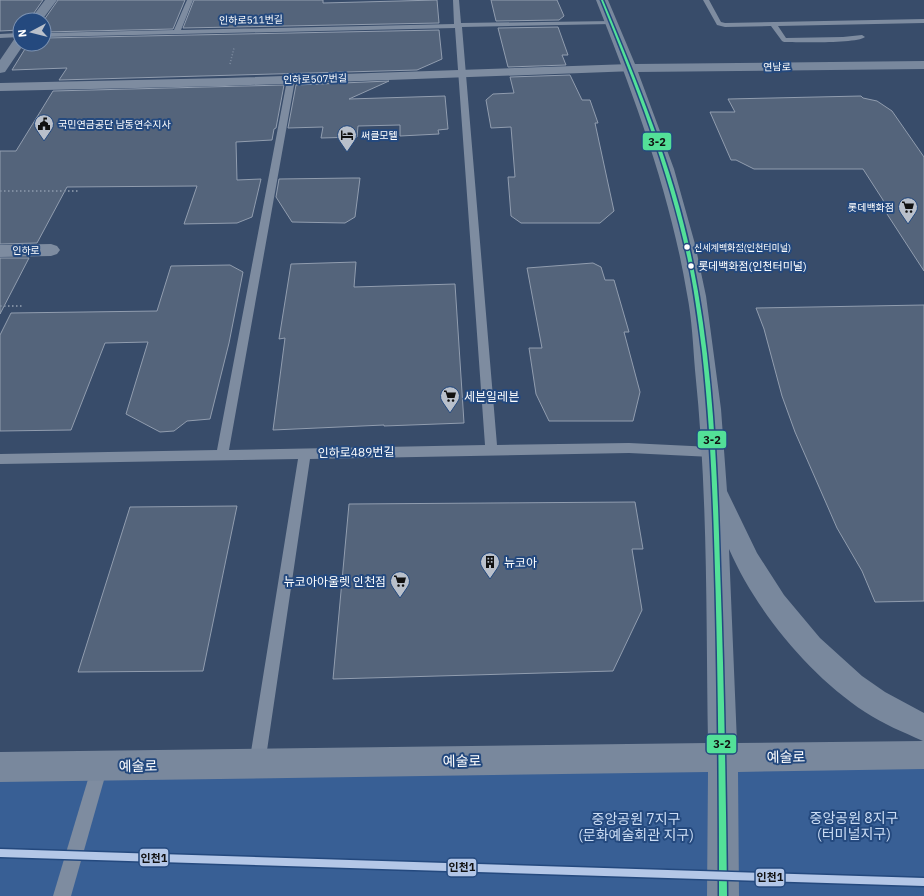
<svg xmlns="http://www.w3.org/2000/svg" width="924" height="896" font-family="'IBM Plex Sans','Noto Sans KR',sans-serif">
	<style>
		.green { fill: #385f95 }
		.building { fill: #54647b; stroke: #919daf }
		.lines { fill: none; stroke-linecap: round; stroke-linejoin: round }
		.path-far1 { stroke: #7e8ca0; stroke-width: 1.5; stroke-dasharray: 1 2; stroke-linecap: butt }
		.path { stroke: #7e8ca0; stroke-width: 2; stroke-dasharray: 1.5 2.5; stroke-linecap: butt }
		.lane { fill: #7e8ca0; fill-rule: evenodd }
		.street { fill: #7e8ca0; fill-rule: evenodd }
		.secondary { fill: #79889d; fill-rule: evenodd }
		.bus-1-casing { stroke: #24497e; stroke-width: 3 }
		.bus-1 { fill: #53e098; fill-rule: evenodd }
		.metro-1-casing { stroke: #24497e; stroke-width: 3 }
		.metro-1 { fill: #b4c7e7; fill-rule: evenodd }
		.bus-dot { fill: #fff; stroke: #24497e; stroke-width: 1.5 }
		.labels { text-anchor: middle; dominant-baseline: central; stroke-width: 4; stroke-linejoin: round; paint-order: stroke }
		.far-bus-label { font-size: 9px; fill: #fff; stroke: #24497e; text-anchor: start }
		.far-street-label { font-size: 10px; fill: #fff; stroke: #24497e }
		.far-poi-label { font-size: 10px; fill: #fff; stroke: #24497e; text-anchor: start }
		.bus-label { font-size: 11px; fill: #fff; stroke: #24497e; text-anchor: start }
		.poi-label { font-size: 12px; fill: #fff; stroke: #24497e; text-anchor: start }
		.street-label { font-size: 12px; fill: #fff; stroke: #24497e }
		.near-street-label { font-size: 14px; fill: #fff; stroke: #24497e }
		.near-park-label { font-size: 14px; fill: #cddef5; stroke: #24497e }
		.line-badge { stroke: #24497e; stroke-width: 1.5 }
		.pale-badge-label { font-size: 11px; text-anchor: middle; font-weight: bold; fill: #111 }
	</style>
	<rect width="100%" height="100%" fill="#384c6a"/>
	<path class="green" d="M924 755V896H0V767Z"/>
	<g class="building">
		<path d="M0 0H43L29 20H20V30L0 31Z"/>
		<path d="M58 0H185L173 29 44 32V20Z"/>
		<path d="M194 0H323V3L437 0 439 23 183 28Z"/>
		<path d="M491 0H557L564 16 559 20 496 21Z"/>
		<path d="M558 27 568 55H562L566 65 508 67 498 28Z"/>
		<path d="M439 30 442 59 417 70 59 80 67 68 12 70 28 44H44V38Z"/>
		<path d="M570 75 582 100H590L598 123H595L614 211 600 223H521L511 216 508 177H515L511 127 491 128 486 100 493 94 514 93 510 77Z"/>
		<path d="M389 81 349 99 445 96 448 129 438 130 439 134 400 136V125L358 126 357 137 321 138 323 127 288 128 296 85Z"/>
		<path d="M284 85 276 128 274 129 272 140 236 142 237 180 261 179 252 217 237 223 184 224 197 186 67 187 37 243 0 244V151H16L53 91Z"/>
		<path d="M861 96 863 98 877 101 892 111 924 157V271L887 214 883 200 863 169H754L736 160H731L710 112H735L728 99Z"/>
		<path d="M352 178H360L355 217 345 223 292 222 276 197 279 179Z"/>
		<path d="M0 258H29L0 314Z"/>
		<path d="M356 262 354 287 455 284 464 423 384 426V425L273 430 285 338 279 339 291 264Z"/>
		<path d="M593 263 601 267 605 280H614L629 332H624L640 392 633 421H549L536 394 529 348H542L527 268Z"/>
		<path d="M230 265 243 272 229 343 210 419 187 421 174 431 160 432 126 414 148 342 105 343 71 430 0 431V335L11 313 157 311 171 266Z"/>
		<path d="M924 305V601L875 602 862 571 837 528 795 432 782 396 764 329 756 308Z"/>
		<path d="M635 502 643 549H632L642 610 613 671 333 679 349 504Z"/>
		<path d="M237 506 203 671 78 672 130 507Z"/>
	</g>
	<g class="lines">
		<path class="path-far1" d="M230 64 234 48"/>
		<g class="path">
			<path d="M0 191H80"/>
			<path d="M0 306H24"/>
		</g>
		<g class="lane">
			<path d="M187 0H193L181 30 454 24 453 0H459L461 23 613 21V23L611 24 462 27 497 445 629 443 712 447 716 448 718 452 716 456 712 457 629 453 310 459 265 764 263 770 257 772 251 770 249 764 298 459 0 464V454L217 450 287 80 291 78 295 80 229 450 485 445 455 28 44 37V33L174 30Z"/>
			<path d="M703 0H709L721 22 725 23 924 19V23L778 26 786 38 843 37 862 35 865 37C856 44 799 42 784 42L782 41 771 26 725 27 717 25Z"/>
			<path d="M20 33V37L0 38V34Z"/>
			<path d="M100 758 106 760 108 766 71 896H53L92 766 94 760Z"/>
		</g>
		<g class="street">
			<path d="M630 64 635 65 637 68 635 71 225 86 0 91V83L225 78Z"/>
			<path d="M51 244 57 246 60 250 57 254 51 256 0 257V245Z"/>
		</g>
		<g class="secondary">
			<path d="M45 0H57L42 20H30Z"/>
			<path d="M596 0H608L635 64 924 61V69L638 72 674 169 695 244 706 296 721 409 727 491 757 553 784 595 820 638 862 676 885 692 924 713V769L738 772 739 896H707L708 772 0 782V752L708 743C706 619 708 494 695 370 693 345 692 319 687 294 670 192 634 96 596 0ZM729 549C756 611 809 675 865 712 883 724 903 732 923 741L737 743Z"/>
			<path d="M20 37V44H24L5 72 0 73V60L15 38Z"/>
		</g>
		<defs>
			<path id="bus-1" d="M601 0H603C638 84 674 170 692 260 713 361 717 464 720 566 724 676 726 786 727 896H719C719 777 718 658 714 538 712 476 709 413 702 351 698 319 694 287 687 256 668 168 635 84 601 0Z"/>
		</defs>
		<use href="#bus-1" class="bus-1-casing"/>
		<use href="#bus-1" class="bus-1"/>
		<defs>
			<path id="metro-1" d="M0 849 924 878V886L0 857Z"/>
		</defs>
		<use href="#metro-1" class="metro-1-casing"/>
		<use href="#metro-1" class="metro-1"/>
	</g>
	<defs>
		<symbol id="civic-pin" viewBox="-11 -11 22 30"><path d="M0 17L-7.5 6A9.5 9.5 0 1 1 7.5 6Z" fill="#b9c0cb" stroke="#24497e"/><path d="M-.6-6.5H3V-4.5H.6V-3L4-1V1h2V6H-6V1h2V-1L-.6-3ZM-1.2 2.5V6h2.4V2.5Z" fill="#111"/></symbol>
		<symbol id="hotel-pin" viewBox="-11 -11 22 30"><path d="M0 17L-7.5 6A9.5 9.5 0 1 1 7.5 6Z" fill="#b9c0cb" stroke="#24497e"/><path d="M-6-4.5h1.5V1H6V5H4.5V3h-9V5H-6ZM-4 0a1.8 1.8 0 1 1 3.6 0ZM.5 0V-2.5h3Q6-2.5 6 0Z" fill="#111"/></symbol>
		<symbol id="supermarket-pin" viewBox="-11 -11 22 30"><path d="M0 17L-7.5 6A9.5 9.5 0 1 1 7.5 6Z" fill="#b9c0cb" stroke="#24497e"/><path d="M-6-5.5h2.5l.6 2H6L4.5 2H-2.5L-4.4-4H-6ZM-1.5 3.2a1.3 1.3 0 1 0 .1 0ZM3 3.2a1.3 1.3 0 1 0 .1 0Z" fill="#111"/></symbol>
		<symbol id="building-pin" viewBox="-11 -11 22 30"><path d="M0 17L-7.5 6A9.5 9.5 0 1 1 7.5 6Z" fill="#b9c0cb" stroke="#24497e"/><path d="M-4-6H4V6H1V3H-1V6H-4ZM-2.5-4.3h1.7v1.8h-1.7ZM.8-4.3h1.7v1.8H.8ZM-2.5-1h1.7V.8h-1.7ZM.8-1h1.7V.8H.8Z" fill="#111"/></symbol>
	</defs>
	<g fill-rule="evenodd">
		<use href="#civic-pin" x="33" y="113" width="22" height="30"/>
		<use href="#hotel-pin" x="336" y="124" width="22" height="30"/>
		<use href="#supermarket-pin" x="897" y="196" width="22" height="30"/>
		<use href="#supermarket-pin" x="439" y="385" width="22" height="30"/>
		<use href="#building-pin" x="479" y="551" width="22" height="30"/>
		<use href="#supermarket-pin" x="389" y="570" width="22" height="30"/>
	</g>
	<g class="bus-dot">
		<circle cx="687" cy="247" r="3.5"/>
		<circle cx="691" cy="266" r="3.5"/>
	</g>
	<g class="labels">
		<g class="far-bus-label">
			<text x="694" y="247">신세계백화점(인천터미널)</text>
		</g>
		<g class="far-street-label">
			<text transform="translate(251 20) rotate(-1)">인하로511번길</text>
			<text transform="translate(777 67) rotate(-1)">연남로</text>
			<text transform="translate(315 79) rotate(-2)">인하로507번길</text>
			<text x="26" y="250">인하로</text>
		</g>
		<g class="far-poi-label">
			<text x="58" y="124">국민연금공단 남동연수지사</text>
			<text x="361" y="135">써클모텔</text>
			<text x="894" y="207" text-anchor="end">롯데백화점</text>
		</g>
		<g class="bus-label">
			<text x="698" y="266">롯데백화점(인천터미널)</text>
		</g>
		<g class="poi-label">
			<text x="464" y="396">세븐일레븐</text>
			<text x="504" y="562">뉴코아</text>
			<text x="386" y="581" text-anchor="end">뉴코아아울렛 인천점</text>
		</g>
		<g class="street-label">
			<text transform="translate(356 452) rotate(-1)">인하로489번길</text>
		</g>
		<g class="near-street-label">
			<text transform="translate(786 757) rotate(-1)">예술로</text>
			<text transform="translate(462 761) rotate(-1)">예술로</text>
			<text transform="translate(138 766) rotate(-1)">예술로</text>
		</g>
		<g class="near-park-label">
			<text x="854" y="818">중앙공원 8지구<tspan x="854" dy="16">(터미널지구)</tspan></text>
			<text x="636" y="819">중앙공원 7지구<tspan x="636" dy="16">(문화예술회관 지구)</tspan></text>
		</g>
	</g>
	<g class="line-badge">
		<rect x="642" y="132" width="30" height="19" rx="4" fill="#53e098"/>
		<rect x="697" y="430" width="30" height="19" rx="4" fill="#53e098"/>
		<rect x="706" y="734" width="31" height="20" rx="4" fill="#53e098"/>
		<rect x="139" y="848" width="30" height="19" rx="4" fill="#b4c7e7"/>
		<rect x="447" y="858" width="30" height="19" rx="4" fill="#b4c7e7"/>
		<rect x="755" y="868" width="30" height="19" rx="4" fill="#b4c7e7"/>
	</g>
	<g class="pale-badge-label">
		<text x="657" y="146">3-2</text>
		<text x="712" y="444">3-2</text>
		<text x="722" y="748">3-2</text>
		<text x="154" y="862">인천1</text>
		<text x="462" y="871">인천1</text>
		<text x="770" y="881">인천1</text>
	</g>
	<g transform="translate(32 32) rotate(263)"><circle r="19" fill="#24497e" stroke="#7c92b2"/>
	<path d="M0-3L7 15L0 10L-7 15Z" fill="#b9c0cb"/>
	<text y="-6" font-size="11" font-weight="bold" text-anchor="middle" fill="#ffffff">N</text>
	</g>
</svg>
